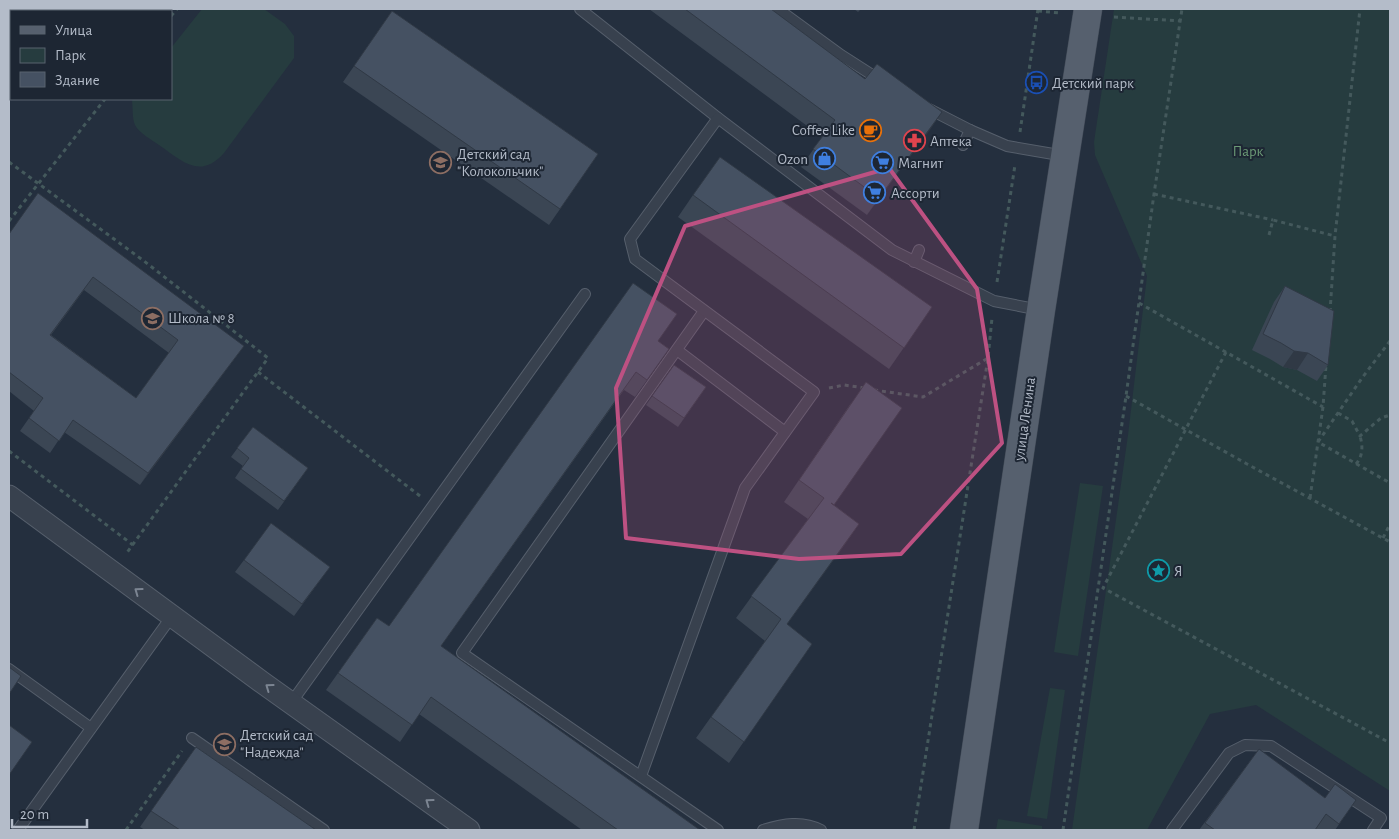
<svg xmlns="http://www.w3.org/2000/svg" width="1399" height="839" font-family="'Alegreya Sans',sans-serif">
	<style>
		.green { fill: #263c3f }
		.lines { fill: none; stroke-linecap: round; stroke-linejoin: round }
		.service-casing { stroke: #565f6c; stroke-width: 12 }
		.minor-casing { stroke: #565f6c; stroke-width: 23 }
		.primary-casing { stroke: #414a57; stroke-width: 29 }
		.path { stroke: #44595c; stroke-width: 3; stroke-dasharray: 4 4; stroke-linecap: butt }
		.service { stroke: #38414e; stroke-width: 10 }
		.minor { stroke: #38414e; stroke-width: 21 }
		.primary { stroke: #56606e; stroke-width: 28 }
		.wall { fill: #3b4654; fill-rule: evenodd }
		.shaded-wall { fill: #303945 }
		.building { fill: #455162; stroke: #303945; fill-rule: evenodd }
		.oneway { stroke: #7c8592 }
		.marked { fill: #bd5182; fill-opacity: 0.2; stroke: #bd5182; stroke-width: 4; stroke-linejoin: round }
		.labels { text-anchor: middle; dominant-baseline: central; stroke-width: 4; stroke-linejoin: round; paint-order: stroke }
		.poi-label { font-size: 15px; fill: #b4bcc9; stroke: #1d2633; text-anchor: start }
		.park-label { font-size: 15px; fill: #6b9a76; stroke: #1d2633 }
		.street-label { font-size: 15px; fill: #b4bcc9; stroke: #1d2633 }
	</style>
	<rect width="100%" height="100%" fill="#242f3e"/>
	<g class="green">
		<path d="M202 9H264L285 24 294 36V58L224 153C200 180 182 161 159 145 152 140 139 133 135 125 132 118 133 108 132 101L133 99H171V48Z"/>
		<path d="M1114 9H1390V791L1256 705 1210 714 1147 830H1072L1128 435 1147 276 1095 155 1094 142Z"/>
		<path d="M1080 483 1103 486 1078 656 1054 652Z"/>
		<path d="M1050 688 1065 690 1047 819 1027 816Z"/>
		<path d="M998 819 1042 826V830H996Z"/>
	</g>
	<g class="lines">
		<defs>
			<g id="service">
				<path d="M580 9 718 118 892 250 994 301 1040 310"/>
				<path d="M778 9 841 55 880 80"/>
				<path d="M70 11 72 9"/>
				<path d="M9 94 11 91"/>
				<path d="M929 109 970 130 1007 146 1065 156"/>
				<path d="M963 145 970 130"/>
				<path d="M914 262 919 250"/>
				<path d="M704 311 462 653 718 830"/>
				<path d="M677 350 785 432"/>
				<path d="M9 669 91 728"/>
				<path d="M291 703 585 294"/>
				<path d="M192 738 324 830"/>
				<path d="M641 776 745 488 814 392 635 259 630 239 718 118"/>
				<path d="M18 830 172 616"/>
				<path d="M763 830C783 824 802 820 821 830"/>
				<path d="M1172 830 1229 753 1245 745 1271 746 1381 818 1373 830"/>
			</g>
			<path id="minor" d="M9 496 263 683 469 830"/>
			<path id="primary" d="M964 830 1041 310 1088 9"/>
		</defs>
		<use href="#service" class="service-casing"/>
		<use href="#minor" class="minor-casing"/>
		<use href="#primary" class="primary-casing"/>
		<g class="path">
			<path d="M1038 11 1060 13"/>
			<path d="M171 16 177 9"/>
			<path d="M1114 17 1181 21"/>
			<path d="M1020 132 1038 9"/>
			<path d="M9 162 144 261 268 358 126 554"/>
			<path d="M1154 194 1273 220"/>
			<path d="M9 221 105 99"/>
			<path d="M1269 235 1273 220 1335 236"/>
			<path d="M997 282 1015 165"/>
			<path d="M1139 303 1323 407"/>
			<path d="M1330 312 1335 236 1360 9"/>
			<path d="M1390 341 1362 378 1318 442 1390 483"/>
			<path d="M1226 352 1103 588 1390 743"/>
			<path d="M258 372 420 496"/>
			<path d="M829 388 844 385 865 388"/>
			<path d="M874 390 923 397 988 358"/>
			<path d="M1126 396 1247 464 1390 542"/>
			<path d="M1338 413 1352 421 1360 436 1381 418 1390 415"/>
			<path d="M9 451 133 545"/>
			<path d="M1356 464C1363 456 1363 446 1360 436"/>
			<path d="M1310 498 1323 407 1326 365"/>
			<path d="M1383 538 1390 524"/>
			<path d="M126 830 182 751"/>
			<path d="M914 830 988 358 992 318"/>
			<path d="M1063 830 1126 396 1154 194 1182 9"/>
		</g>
		<use href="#service" class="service"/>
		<use href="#minor" class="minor"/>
		<use href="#primary" class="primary"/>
	</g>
	<g class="wall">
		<path d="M649 9H771L865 79 942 112 867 215 801 167 822 137Z"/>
		<path d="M854 9H861L858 12Z"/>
		<path d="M392 11 598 154 549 225 343 82Z"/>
		<path d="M693 195 932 307 889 369 678 217Z"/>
		<path d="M9 234 244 346 140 485 64 432 50 453 20 431 34 411 9 391ZM84 290 169 353 136 398 51 335Z"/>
		<path d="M1285 286 1328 365 1317 381 1297 370 1283 367 1270 359 1252 350 1274 302Z"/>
		<path d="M658 341 669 349 635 397 624 390 441 646 700 830H582L419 714 400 742 326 690 377 618 389 626Z"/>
		<path d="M674 365 706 387 678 427 646 405Z"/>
		<path d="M851 403 834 505 859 524 787 624 812 644 729 763 696 738 765 641 736 618 808 519 784 502Z"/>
		<path d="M253 427 308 468 278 510 235 478 243 466 231 457Z"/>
		<path d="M244 560 321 579 294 616 235 572Z"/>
		<path d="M196 747 316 830H145L140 827Z"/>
		<path d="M1259 749 1325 798 1356 800 1335 830H1199Z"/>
	</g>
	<g class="shaded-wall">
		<path d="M942 112 930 130 867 215 879 198Z"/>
		<path d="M244 346 235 358 140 485 148 473Z"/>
		<path d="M1294 351 1308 353 1297 370 1283 367Z"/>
		<path d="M859 524 844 546 772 645 787 624Z"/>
	</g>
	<g class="building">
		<path d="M9 9H34L32 11H11V39L9 43Z"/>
		<path d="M685 9H771L865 79 877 64 942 112 879 198 813 149 835 120Z"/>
		<path d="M392 11 598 154 560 209 354 66Z"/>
		<path d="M720 157 932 307 904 348 693 195Z"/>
		<path d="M38 193 244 346 148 473 73 420 59 441 29 418 43 398 9 372V234ZM93 277 178 340 136 398 50 335Z"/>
		<path d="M633 283 677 314 658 341 669 349 647 380 636 372 441 646 700 830H618L431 697 412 725 338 673 377 618 389 626Z"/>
		<path d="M1285 286 1334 311 1328 365 1308 353 1294 351 1281 343 1263 334Z"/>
		<path d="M674 365 706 387 684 418 652 396Z"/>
		<path d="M866 382 902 408 834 505 831 503 859 524 787 624 812 644 744 742 711 717 781 619 751 596 824 498 799 480Z"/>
		<path d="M253 427 308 468 284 501 241 469 249 458 237 448Z"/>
		<path d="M271 523 330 567 302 604 244 560Z"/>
		<path d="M9 667 21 676 9 694Z"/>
		<path d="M9 725 32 742 9 775Z"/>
		<path d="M196 747 316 830H180L151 811Z"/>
		<path d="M1259 749 1325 798 1335 784 1356 800 1339 824 1326 814 1315 830H1215L1205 823Z"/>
	</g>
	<defs><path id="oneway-chevron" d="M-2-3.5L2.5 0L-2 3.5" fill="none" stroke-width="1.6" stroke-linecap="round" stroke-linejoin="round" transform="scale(1.25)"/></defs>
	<g class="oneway">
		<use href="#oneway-chevron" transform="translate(138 591) rotate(-144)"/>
		<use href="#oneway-chevron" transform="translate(269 687) rotate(-144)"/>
		<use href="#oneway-chevron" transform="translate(429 802) rotate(-144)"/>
	</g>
	<path class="marked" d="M889 168 977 289 1002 443 901 554 799 559 626 538 616 388 685 226Z"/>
	<defs>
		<symbol id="bus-ring" viewBox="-11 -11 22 22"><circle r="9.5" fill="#1d2633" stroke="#1a4fb4" stroke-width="1.5"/><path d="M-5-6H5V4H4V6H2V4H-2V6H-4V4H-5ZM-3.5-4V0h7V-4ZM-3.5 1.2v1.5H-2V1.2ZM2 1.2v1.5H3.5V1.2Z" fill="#1a4fb4"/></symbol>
		<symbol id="cafe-ring" viewBox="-11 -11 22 22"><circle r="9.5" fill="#1d2633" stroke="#e8710a" stroke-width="1.5"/><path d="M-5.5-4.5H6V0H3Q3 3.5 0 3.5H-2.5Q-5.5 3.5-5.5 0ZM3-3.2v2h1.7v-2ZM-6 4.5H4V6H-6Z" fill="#e8710a"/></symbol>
		<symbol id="pharmacy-ring" viewBox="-11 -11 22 22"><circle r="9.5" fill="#1d2633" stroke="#e0444e" stroke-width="1.5"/><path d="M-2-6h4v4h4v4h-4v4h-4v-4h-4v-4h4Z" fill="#e0444e"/></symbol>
		<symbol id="shop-ring" viewBox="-11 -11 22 22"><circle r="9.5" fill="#1d2633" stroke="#3f7fe0" stroke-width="1.5"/><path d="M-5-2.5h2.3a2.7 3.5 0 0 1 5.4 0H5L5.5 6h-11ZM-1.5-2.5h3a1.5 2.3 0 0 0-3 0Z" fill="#3f7fe0"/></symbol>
		<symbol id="school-ring" viewBox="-11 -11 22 22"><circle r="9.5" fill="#1d2633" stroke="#8d6e63" stroke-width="1.5"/><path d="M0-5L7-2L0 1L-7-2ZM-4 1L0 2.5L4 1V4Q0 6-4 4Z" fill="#8d6e63"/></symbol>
		<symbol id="supermarket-ring" viewBox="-11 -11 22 22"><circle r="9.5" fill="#1d2633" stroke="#3f7fe0" stroke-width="1.5"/><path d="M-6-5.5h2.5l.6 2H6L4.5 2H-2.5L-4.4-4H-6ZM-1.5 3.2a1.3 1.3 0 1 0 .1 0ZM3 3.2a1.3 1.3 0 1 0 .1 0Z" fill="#3f7fe0"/></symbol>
		<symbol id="sight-ring" viewBox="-11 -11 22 22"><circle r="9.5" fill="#1d2633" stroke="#0f9aa8" stroke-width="1.5"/><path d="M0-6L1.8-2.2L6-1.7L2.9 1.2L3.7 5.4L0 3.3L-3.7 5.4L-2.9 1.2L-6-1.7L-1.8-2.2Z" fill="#0f9aa8"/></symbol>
	</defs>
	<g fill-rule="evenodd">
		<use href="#bus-ring" x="1024" y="70" width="25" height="25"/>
		<use href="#cafe-ring" x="858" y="118" width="25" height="25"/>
		<use href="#pharmacy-ring" x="902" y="128" width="25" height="25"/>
		<use href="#shop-ring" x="812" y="146" width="25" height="25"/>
		<use href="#school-ring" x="428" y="150" width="25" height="25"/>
		<use href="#supermarket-ring" x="870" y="150" width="25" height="25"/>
		<use href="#supermarket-ring" x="862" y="180" width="25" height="25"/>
		<use href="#school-ring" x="140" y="306" width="25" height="25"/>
		<use href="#sight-ring" x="1146" y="558" width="25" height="25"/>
		<use href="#school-ring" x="212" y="732" width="25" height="25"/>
	</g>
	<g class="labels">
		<g class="poi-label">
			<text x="1052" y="83">Детский парк</text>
			<text x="855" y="130" text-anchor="end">Coffee Like</text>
			<text x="930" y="141">Аптека</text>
			<text x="457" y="154">Детский сад<tspan x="457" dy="17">"Колокольчик"</tspan></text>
			<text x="808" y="159" text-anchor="end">Ozon</text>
			<text x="898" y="163">Магнит</text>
			<text x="891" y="193">Ассорти</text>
			<text x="168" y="318">Школа № 8</text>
			<text x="1174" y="571">Я</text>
			<text x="240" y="735">Детский сад<tspan x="240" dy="17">"Надежда"</tspan></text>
		</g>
		<g class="park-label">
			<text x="1248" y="151">Парк</text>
		</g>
		<g class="street-label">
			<text transform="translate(1025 419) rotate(-82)">улица Ленина</text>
		</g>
	</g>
	<rect width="1399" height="839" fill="none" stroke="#b4bcc9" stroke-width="20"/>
	<rect x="10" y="10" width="162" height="90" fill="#1d2633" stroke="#59626f"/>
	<rect x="20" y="26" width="25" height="8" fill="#56606e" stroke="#59626f"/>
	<text x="55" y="35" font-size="15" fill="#b4bcc9">Улица</text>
	<rect x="20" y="48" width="25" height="15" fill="#263c3f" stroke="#59626f"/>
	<text x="55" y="60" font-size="15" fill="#b4bcc9">Парк</text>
	<rect x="20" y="72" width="25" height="15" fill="#455162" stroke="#59626f"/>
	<text x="55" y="85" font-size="15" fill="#b4bcc9">Здание</text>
	<path d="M12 819v8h75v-8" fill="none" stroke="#b4bcc9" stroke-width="2.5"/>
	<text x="20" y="819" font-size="15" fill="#b4bcc9" stroke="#1d2633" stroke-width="4" paint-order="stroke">20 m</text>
</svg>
